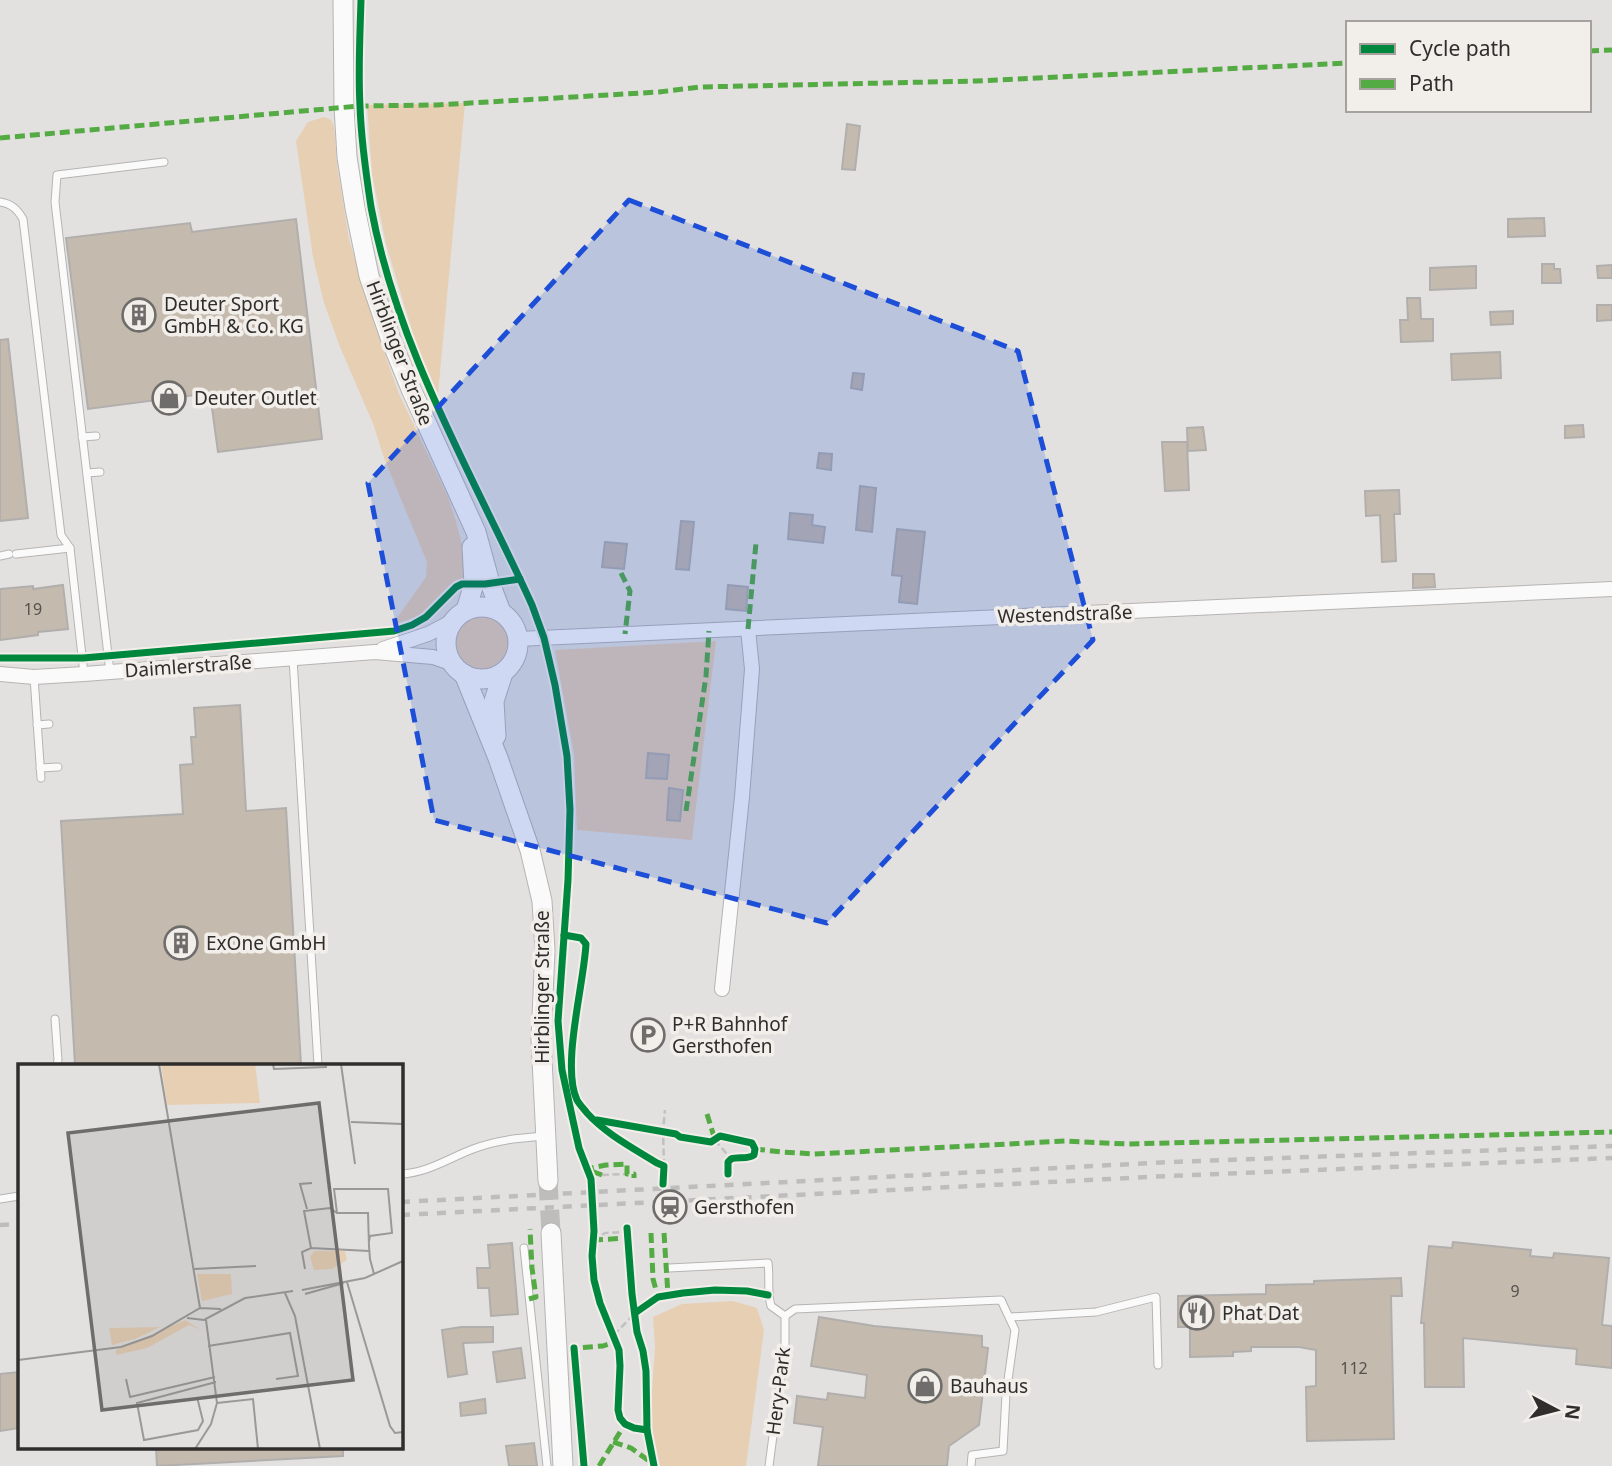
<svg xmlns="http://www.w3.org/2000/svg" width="1612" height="1466" font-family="'Noto Sans',sans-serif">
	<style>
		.green { fill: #e7cfb4 }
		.building { fill: #c5baae; stroke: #b0afad; stroke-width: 2 }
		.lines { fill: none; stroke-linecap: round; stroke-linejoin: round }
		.secondary-tunnel { stroke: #bfbdbb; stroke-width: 19; stroke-dasharray: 19 10; stroke-linecap: butt }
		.service-casing { stroke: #b6b4b3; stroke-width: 9 }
		.minor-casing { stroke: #b6b4b3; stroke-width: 16 }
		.secondary-casing { stroke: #b6b4b3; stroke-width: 21 }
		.path { stroke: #c2c1c1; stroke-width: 2.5; stroke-dasharray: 7 3.5; stroke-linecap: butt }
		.service { stroke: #fbfafa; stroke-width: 7 }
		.minor { stroke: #fbfafa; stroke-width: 14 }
		.secondary { stroke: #fbfafa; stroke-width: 19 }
		.rail { stroke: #bebdbd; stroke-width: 4.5; stroke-dasharray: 9 9; stroke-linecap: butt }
		.quiet { stroke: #54ab44; stroke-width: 5; stroke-dasharray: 10 5; stroke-linecap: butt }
		.cycleway-casing { stroke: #f2eeea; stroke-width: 11 }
		.cycleway { stroke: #00873e; stroke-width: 7 }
		.marked { fill: #1d4ed8; fill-opacity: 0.2; stroke: #1d4ed8; stroke-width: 5; stroke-dasharray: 14 9; stroke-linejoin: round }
		.labels { text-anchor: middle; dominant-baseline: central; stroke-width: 7; stroke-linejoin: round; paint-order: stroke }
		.number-label { font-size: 16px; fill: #54514c }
		.poi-label { font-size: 19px; fill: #2f2e2c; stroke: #f2eeea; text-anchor: start }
		.street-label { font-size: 19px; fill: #2f2e2c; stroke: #f2eeea }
		.inset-road { fill: none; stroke: #9b9997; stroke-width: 2 }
		.view { fill: #6e6d6b; fill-opacity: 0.15; stroke: #6e6d6b; stroke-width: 3.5 }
		.inset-edge { fill: none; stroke: #2f2e2c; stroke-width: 3.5 }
	</style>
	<rect width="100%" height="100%" fill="#e3e1df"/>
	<g class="green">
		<path d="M465 103 438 394 418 351 386 244 372 174 367 105Z"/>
		<path d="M324 117 331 120 334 126 337 165 349 239 374 323 399 394 448 497 456 521 462 545 465 578 454 581 419 616 392 625 426 577 427 562 384 458 374 426 340 347 324 303 313 257 296 141 308 122Z"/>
		<circle cx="482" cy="643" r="27"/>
		<path d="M716 641 692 840 577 830 574 754 555 650Z"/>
		<path d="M733 1301 757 1308 764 1330 746 1466H660L650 1420 655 1347 653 1317 682 1304Z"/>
	</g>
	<g class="building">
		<path d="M847 124 860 126 855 170 842 169Z"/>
		<path d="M1544 218 1545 236 1508 237V219Z"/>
		<path d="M296 219 322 439 218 452 210 393 88 409 66 238 190 223 192 232Z"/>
		<path d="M1542 264H1554V269H1560L1561 283H1542Z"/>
		<path d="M1612 265V278H1598L1597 266Z"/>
		<path d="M1476 266V288L1430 290V268Z"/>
		<path d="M1407 298H1420L1421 319H1433V341L1401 342 1400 320H1408Z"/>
		<path d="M1597 305H1612V320L1597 321Z"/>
		<path d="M1513 311V324L1491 325 1490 312Z"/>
		<path d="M8 339 28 518 0 521V340Z"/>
		<path d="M1500 352 1501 378 1452 380 1451 354Z"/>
		<path d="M853 373 864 374 862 390 851 388Z"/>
		<path d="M1583 425 1584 437 1565 438V426Z"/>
		<path d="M1203 427 1206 450 1188 451 1187 428Z"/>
		<path d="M1162 442H1187L1189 490 1165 491Z"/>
		<path d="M819 453 832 454 831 470 817 468Z"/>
		<path d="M860 486 876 488 872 532 856 530Z"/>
		<path d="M1399 490 1400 514H1394L1396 561 1382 562 1380 515 1366 516 1365 491Z"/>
		<path d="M790 513 813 515 812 525 825 527 823 543 788 539Z"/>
		<path d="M681 521 694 522 689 570 676 569Z"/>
		<path d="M897 529 925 532 917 604 899 602 902 576 892 575Z"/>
		<path d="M605 542 627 544 624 569 602 567Z"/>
		<path d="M1413 574H1434L1435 587 1413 588Z"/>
		<path d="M63 585 68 629 38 632V635L0 640V589L33 586V589Z"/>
		<path d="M728 585 748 587 746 611 726 609Z"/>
		<path d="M240 705 246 811 286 808 301 1065H75L61 821 183 814 180 765 193 764 191 737H196L194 708Z"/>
		<path d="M648 753 669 755 667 779 646 778Z"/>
		<path d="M669 788 683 790 680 821 667 820Z"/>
		<path d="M1453 1242 1531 1250 1530 1256 1553 1258 1554 1253 1609 1258 1602 1325 1612 1326V1368L1576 1364 1577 1349 1463 1338 1464 1387H1425L1424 1323H1421L1429 1246 1452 1248Z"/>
		<path d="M512 1243 518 1314 491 1316 489 1288H478L477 1268H490L488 1245Z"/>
		<path d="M1401 1278 1402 1296H1391L1394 1439 1307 1441 1306 1387 1316 1386V1350L1299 1347H1251V1351L1233 1352V1356L1190 1357V1327H1178V1296L1266 1294V1285L1314 1284V1281Z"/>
		<path d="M819 1317 874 1326 982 1336V1347L988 1348 979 1425 949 1446 947 1466H818L823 1427 794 1423 797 1396 827 1400 828 1393 865 1398 867 1375 811 1366Z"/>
		<path d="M461 1327H493V1342L463 1343 467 1374 448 1377 442 1330Z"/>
		<path d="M521 1348 525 1378 497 1382 493 1352Z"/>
		<path d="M19 1372V1428L0 1431V1374Z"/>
		<path d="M485 1399 486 1413 461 1416 460 1403Z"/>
		<path d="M534 1443 537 1466H509L506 1446Z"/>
		<path d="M156 1447H343V1456L157 1466Z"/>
	</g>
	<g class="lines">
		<path class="secondary-tunnel" d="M548 1181 551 1233"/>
		<defs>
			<g id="service">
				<path d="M0 202C12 204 17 209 23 219L61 535 70 548 84 674"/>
				<path d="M82 437 96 436"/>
				<path d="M87 473 100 472"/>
				<path d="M16 554 70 548"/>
				<path d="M0 556 9 554"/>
				<path d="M293 659 318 1065"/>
				<path d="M110 672 55 202 57 175 164 162"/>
				<path d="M34 677 41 778"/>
				<path d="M37 725 49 724"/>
				<path d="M40 768 58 767"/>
				<path d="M55 1019 58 1060 57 1065"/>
				<path d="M401 1174C427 1173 449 1158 473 1149 497 1140 519 1138 544 1136"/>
				<path d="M0 1199 19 1196"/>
				<path d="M524 1248 547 1466"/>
				<path d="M669 1268 768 1263C770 1278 767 1292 771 1306L785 1316"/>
				<path d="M785 1316 795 1309 1001 1300 1015 1330 1006 1394 1003 1451 972 1455 971 1466"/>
				<path d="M1010 1317 1096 1312 1156 1297 1158 1365"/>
				<path d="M769 1466 785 1345V1316"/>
			</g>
			<g id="minor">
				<path d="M518 639 1612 589"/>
				<path d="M383 649 428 634 453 621"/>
				<path d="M0 674 34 677 84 674 375 652 433 657 453 664"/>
				<path d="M722 989 742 797 752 669 748 629"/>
			</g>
			<g id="secondary">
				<path d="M343 0 344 107 347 157 355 208 369 276 391 340 411 389 476 532 490 583 501 612"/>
				<circle cx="482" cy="643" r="36"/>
				<path d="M466 610 474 584 472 547"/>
				<path d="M464 674 498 758 530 850 542 901 545 950 541 1039 548 1181"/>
				<path d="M496 736 494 701 503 673"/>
				<path d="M551 1233 563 1466"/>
			</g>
		</defs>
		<use href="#service" class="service-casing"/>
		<use href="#minor" class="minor-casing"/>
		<use href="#secondary" class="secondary-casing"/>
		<g class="path">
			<path d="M423 619 453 589"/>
			<path d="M119 654 384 632"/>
			<path d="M4 658H70"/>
			<path d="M715 1140 731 1159"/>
			<path d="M664 1166 663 1131 665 1110"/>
			<path d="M602 1175 627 1174"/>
			<path d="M593 1240 605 1233 627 1232"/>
			<path d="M614 1335 635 1313"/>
		</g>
		<use href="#service" class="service"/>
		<use href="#minor" class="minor"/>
		<use href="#secondary" class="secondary"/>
		<g class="rail">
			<path d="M401 1202 1171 1162 1612 1146"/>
			<path d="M401 1215 1168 1176 1612 1158"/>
			<path d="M0 1225 19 1224"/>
		</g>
		<g class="quiet">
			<path d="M1589 51 1612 50"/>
			<path d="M0 138 359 106 437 105 659 92 700 87 976 81 1348 63"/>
			<path d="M621 573 630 591 625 634"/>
			<path d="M748 629 756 543"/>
			<path d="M686 811 706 676 709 631"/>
			<path d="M707 1114 715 1140"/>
			<path d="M755 1149 782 1152 814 1154 1066 1141 1127 1144 1612 1132"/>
			<path d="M602 1175 586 1169 606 1165 627 1164V1174H634V1178"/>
			<path d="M651 1233 653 1279 658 1297"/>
			<path d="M664 1233 668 1295"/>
			<path d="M593 1240 629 1238"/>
			<path d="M529 1299 536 1297 532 1268 530 1229"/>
			<path d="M575 1354 574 1348 603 1346 612 1343 614 1335"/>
			<path d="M613 1442 631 1448 652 1463"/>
			<path d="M599 1466 625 1424"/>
		</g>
		<defs>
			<g id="cycleway">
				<path d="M361 0C360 35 358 71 360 106 361 140 366 174 371 207 397 349 473 475 532 605L544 638 555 685 567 756 570 810 568 880 558 1021 562 1070 579 1148 591 1179 594 1231 592 1256 594 1280 600 1303 619 1350 620 1366 618 1410 620 1418 625 1424 634 1428 647 1430 654 1466"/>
				<path d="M0 658H83L394 631 412 625 426 617 456 587 462 584H485L520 579"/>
				<path d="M564 935 581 938 586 944C584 984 561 1066 577 1100 579 1104 584 1109 587 1113 606 1134 633 1148 657 1163L664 1166 663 1184"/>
				<path d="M597 1120 676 1134 680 1137 711 1142 720 1136 752 1143 755 1149 754 1155C747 1160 738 1156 731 1159L728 1162V1174"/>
				<path d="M627 1228 632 1294 637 1332 643 1351 646 1371 647 1430"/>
				<path d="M635 1313 658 1297 683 1293 715 1290 747 1291 768 1295"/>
				<path d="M574 1348 584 1466"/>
			</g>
		</defs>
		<use href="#cycleway" class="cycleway-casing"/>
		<use href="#cycleway" class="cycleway"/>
	</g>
	<path class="marked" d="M629 200 1018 351 1093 640 827 923 434 820 368 483Z"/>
	<defs>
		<symbol id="building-ring" viewBox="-11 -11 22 22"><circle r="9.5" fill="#f2eeea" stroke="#6e6d6b" stroke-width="1.5"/><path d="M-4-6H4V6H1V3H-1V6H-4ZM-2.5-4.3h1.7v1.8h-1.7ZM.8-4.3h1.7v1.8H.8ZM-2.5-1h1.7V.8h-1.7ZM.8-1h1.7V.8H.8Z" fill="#6e6d6b"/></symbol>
		<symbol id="shop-ring" viewBox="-11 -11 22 22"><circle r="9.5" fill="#f2eeea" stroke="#6e6d6b" stroke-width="1.5"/><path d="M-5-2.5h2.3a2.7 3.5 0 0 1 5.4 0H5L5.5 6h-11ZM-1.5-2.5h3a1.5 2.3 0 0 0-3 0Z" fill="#6e6d6b"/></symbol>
		<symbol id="parking-ring" viewBox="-11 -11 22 22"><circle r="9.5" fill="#f2eeea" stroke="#6e6d6b" stroke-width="1.5"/><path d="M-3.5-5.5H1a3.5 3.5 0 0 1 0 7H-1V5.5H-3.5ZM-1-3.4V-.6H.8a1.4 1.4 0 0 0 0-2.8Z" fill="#6e6d6b"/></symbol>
		<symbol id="station-ring" viewBox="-11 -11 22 22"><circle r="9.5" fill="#f2eeea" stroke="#6e6d6b" stroke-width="1.5"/><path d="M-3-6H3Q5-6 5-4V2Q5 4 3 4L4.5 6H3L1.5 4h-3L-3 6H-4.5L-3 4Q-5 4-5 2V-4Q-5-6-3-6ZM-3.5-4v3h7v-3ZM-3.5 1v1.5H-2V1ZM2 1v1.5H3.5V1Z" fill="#6e6d6b"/></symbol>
		<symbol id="restaurant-ring" viewBox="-11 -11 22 22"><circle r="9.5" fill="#f2eeea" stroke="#6e6d6b" stroke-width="1.5"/><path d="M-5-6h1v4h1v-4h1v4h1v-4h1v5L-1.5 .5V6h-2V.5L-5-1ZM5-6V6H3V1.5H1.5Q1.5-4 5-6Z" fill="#6e6d6b"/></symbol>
	</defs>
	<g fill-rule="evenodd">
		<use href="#building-ring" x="120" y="296" width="38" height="38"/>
		<use href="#shop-ring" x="150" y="379" width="38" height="38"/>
		<use href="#building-ring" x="162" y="924" width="38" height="38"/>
		<use href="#parking-ring" x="629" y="1016" width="38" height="38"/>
		<use href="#station-ring" x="651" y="1188" width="38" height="38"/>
		<use href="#restaurant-ring" x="1178" y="1294" width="38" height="38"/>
		<use href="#shop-ring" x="906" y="1367" width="38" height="38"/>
	</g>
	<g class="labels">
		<g class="number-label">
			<text x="33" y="609">19</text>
			<text x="1515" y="1291">9</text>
			<text x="1354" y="1368">112</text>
		</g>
		<g class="poi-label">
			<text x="164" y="304">Deuter Sport<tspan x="164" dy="22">GmbH &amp; Co. KG</tspan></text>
			<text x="194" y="398">Deuter Outlet</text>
			<text x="206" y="943">ExOne GmbH</text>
			<text x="672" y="1024">P+R Bahnhof<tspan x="672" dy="22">Gersthofen</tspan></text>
			<text x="694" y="1207">Gersthofen</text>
			<text x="1222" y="1313">Phat Dat</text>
			<text x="950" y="1386">Bauhaus</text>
		</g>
		<g class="street-label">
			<text transform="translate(400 353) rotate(69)">Hirblinger Straße</text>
			<text transform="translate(1065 614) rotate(-2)">Westendstraße</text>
			<text transform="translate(188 666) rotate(-4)">Daimlerstraße</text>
			<text transform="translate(542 987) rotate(-90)">Hirblinger Straße</text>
			<text transform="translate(778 1391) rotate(-83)">Hery-Park</text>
		</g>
	</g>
	<g transform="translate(18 1064)">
		<rect width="385" height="385" fill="#e3e1df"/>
		<path d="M143 0H237L242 39 149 41ZM296 187H327L329 196 314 205 296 206 292 193ZM179 210H213L214 230 184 237ZM167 256 183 266 171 261 129 284 98 291V286ZM142 263 117 275 94 281 91 264Z" fill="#e7cfb4"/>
		<path class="inset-road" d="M141 0 182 244M255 0 256 5 309 3M323 0 337 100M333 58 385 60M289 145 282 120 294 119M351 177 352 172 374 169 370 125H316L319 149H350L351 182 352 195 356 210M293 184 286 147 312 144 319 149M176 205 238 202M287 205 284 188 293 184 351 187M329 218 372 362 377 369 385 368M284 226 347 214 385 197M267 229 277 252 302 385M287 230 326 219M169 254 186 256 227 234 275 227M190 282 272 269 280 312 258 315M0 296 103 283 134 272 182 244 203 245M108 315 112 333 197 313M179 333 185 357 180 366 126 376 119 339 198 318M199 339 235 335 240 385M177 385 193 360 199 339 188 256"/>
		<path class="view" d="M301 39 335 316 84 346 50 69Z"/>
		<rect width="385" height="385" class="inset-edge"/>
	</g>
	<rect x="1346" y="21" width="245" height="91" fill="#f2eeea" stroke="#a4a19e" stroke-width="2"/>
	<rect x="1360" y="44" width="35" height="10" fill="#00873e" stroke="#a4a19e" stroke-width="2"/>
	<text x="1409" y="56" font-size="21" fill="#2f2e2c">Cycle path</text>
	<rect x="1360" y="79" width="35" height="10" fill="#54ab44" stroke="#a4a19e" stroke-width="2"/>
	<text x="1409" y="91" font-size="21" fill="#2f2e2c">Path</text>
	<g transform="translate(1556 1410) rotate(97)" stroke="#f2eeea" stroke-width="5" paint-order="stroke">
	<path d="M0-5L12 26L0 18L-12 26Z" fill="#2f2e2c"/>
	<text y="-10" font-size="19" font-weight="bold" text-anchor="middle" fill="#2f2e2c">N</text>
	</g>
</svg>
